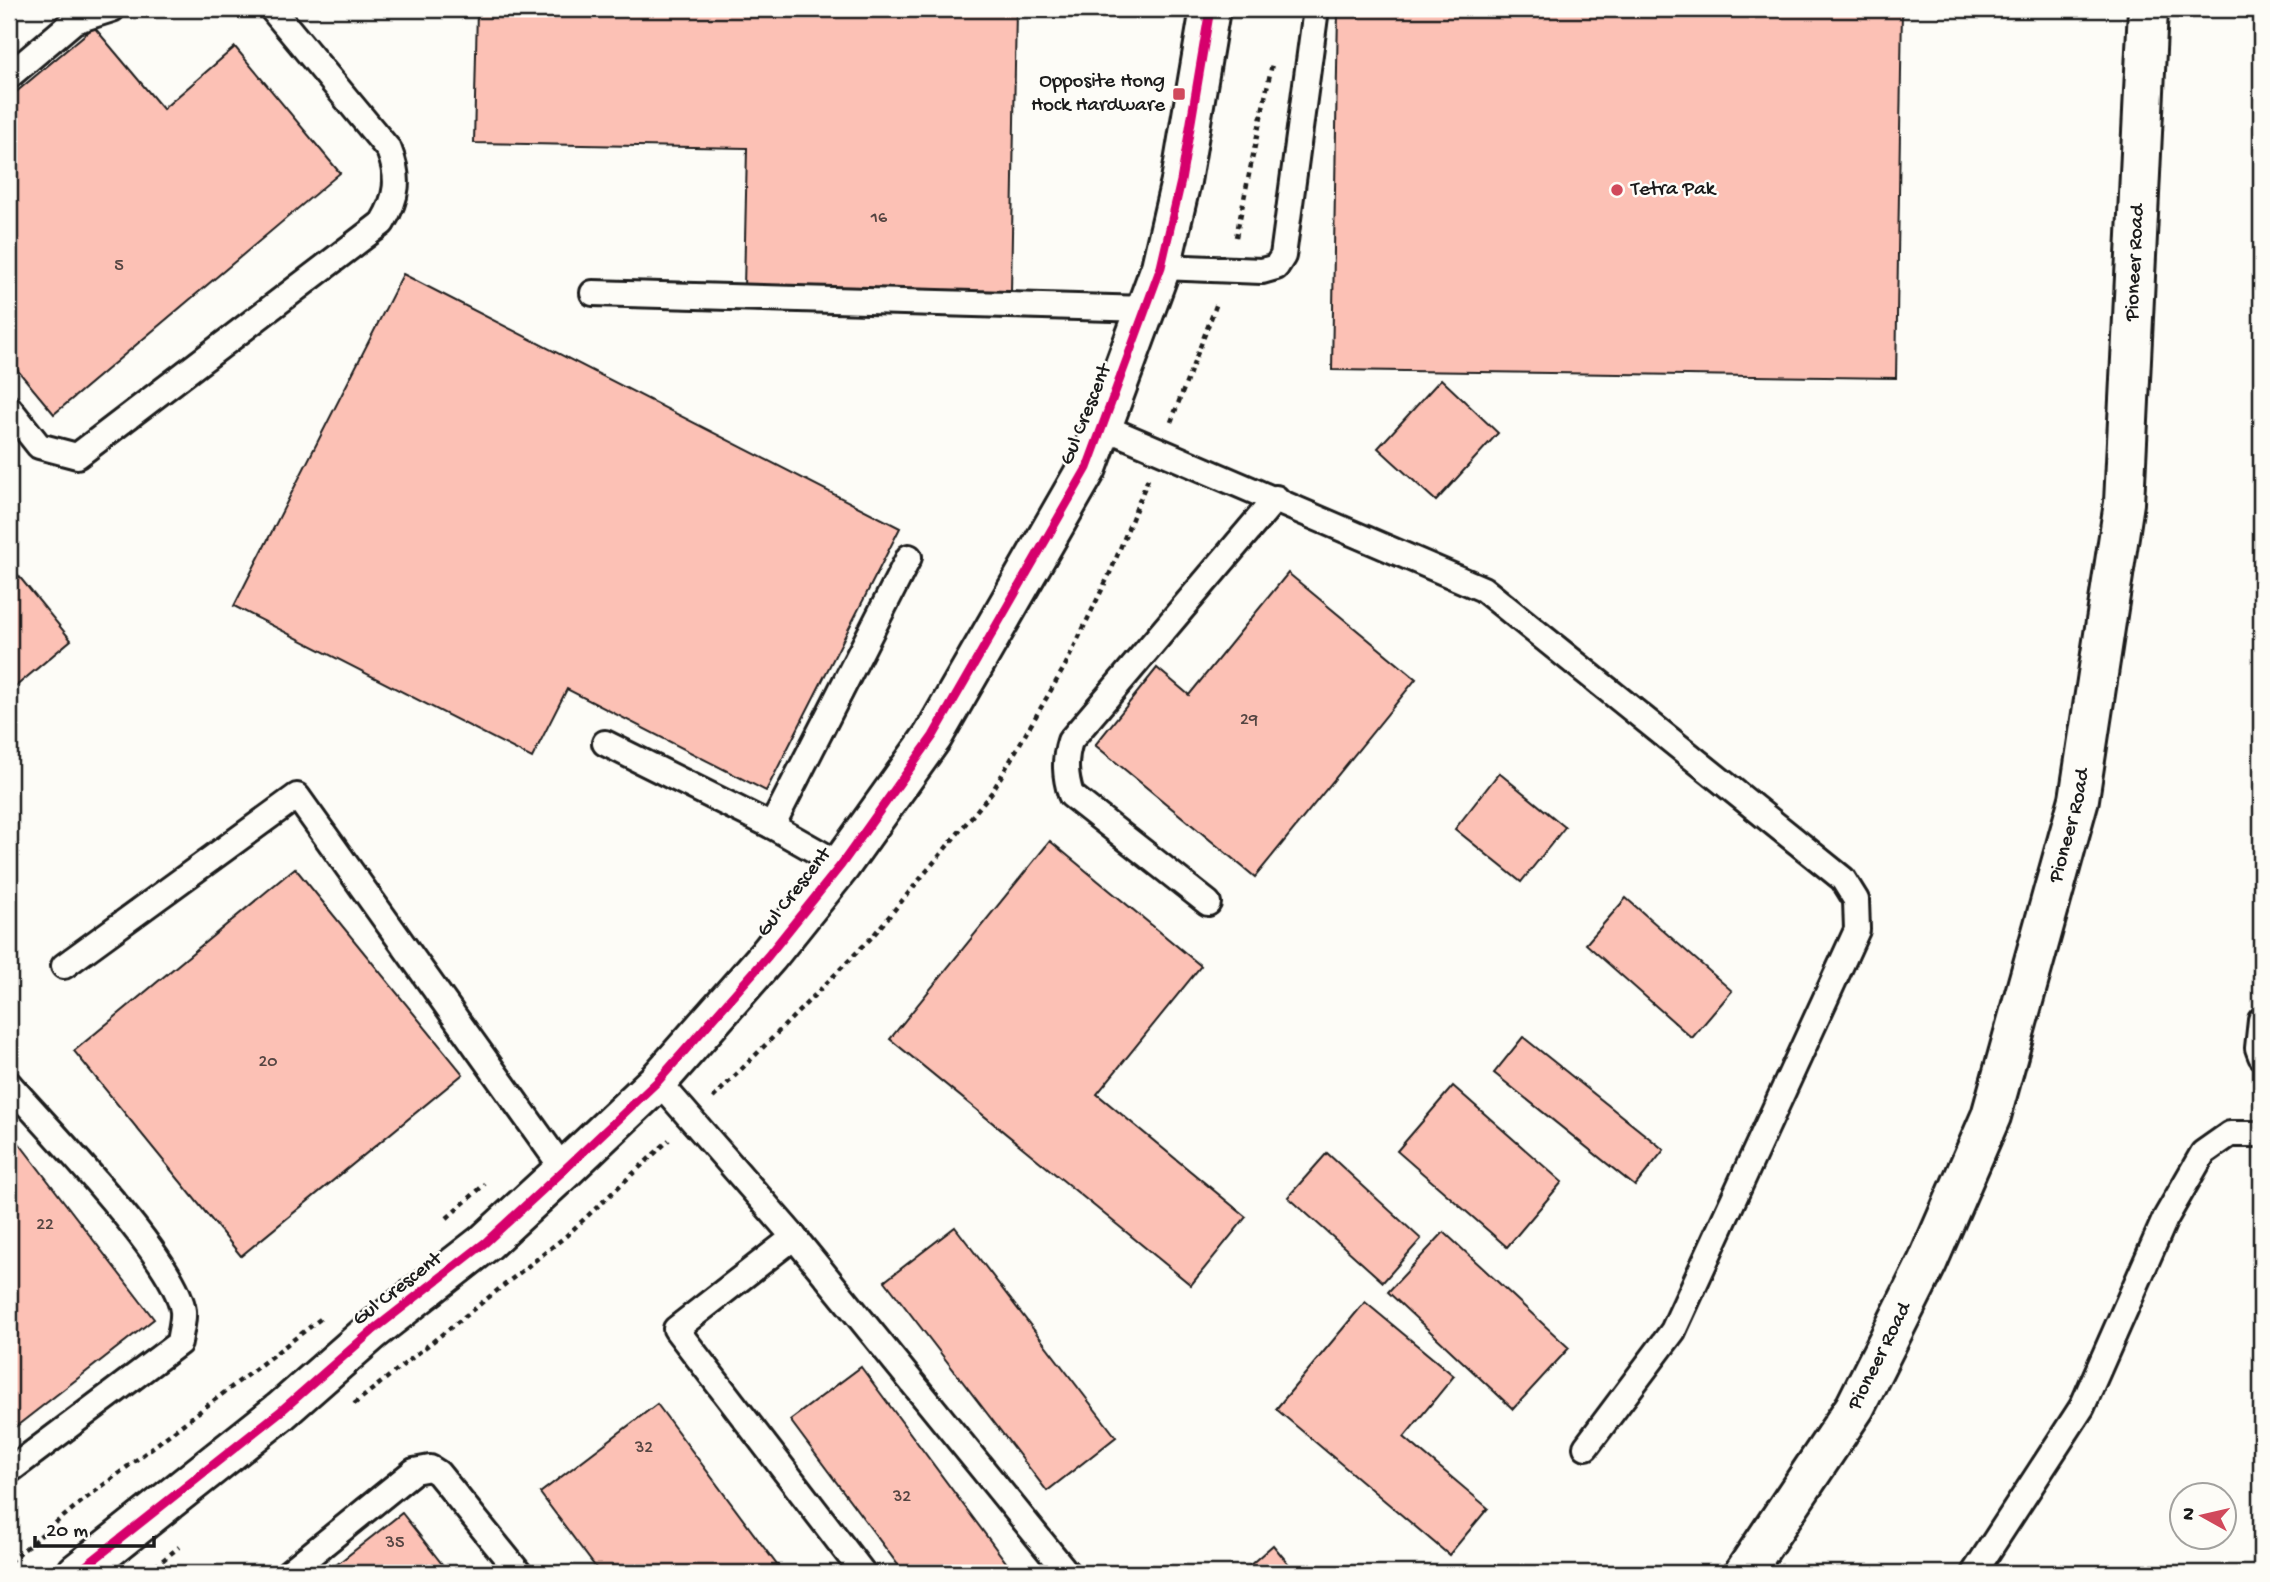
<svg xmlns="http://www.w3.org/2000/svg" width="2270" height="1582" font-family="'Gochi Hand',sans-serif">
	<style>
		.building { fill: #fcc1b5; stroke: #1c1c1c; stroke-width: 2 }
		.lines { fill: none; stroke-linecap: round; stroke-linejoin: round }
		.lane-casing { stroke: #1c1c1c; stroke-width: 30 }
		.street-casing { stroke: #1c1c1c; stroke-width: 44 }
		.primary-casing { stroke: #1c1c1c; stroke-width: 44 }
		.path { stroke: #1c1c1c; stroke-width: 4.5; stroke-dasharray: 5 5; stroke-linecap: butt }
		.lane { stroke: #fdfcf7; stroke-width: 24 }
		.street { stroke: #fdfcf7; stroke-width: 38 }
		.primary { stroke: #fdfcf7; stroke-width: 38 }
		.cycleway-casing { stroke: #fdfcf7; stroke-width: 13 }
		.cycleway { stroke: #d6006c; stroke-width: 9 }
		.poi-dot { fill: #d1495b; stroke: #fdfcf7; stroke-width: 2.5 }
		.labels { text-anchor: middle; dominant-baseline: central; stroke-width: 5; stroke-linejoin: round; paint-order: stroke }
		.number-label { font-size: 18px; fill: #544542 }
		.poi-label { font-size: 21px; fill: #1c1c1c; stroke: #fdfcf7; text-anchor: end }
		.street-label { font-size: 21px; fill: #1c1c1c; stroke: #fdfcf7 }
	</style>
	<rect width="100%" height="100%" fill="#fdfcf7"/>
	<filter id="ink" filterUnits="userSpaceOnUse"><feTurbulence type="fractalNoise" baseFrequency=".0143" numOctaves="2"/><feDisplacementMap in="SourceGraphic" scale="14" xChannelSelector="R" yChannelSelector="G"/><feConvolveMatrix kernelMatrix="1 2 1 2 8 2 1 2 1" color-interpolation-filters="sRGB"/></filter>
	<g filter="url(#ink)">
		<g class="building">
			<path d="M477 9H1016L1011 292 744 288 747 148 474 143Z"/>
			<path d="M1338 9H1902L1896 378 1332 370Z"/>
			<path d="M94 27 163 109 235 47 340 173 54 414 9 360V98Z"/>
			<path d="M403 274 900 528 766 791 567 689 532 758 234 606Z"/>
			<path d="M1441 379 1498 433 1436 501 1378 448Z"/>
			<path d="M9 564 71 640 9 692Z"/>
			<path d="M1288 573 1416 679 1255 877 1095 745 1157 668 1189 695Z"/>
			<path d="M1499 773 1565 827 1521 882 1455 829Z"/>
			<path d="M1050 841 1201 966 1097 1094 1246 1217 1191 1285 890 1039Z"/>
			<path d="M295 868 463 1074 241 1256 74 1051Z"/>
			<path d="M1626 898 1732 991 1692 1038 1586 944Z"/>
			<path d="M1523 1037 1664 1150 1635 1186 1494 1073Z"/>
			<path d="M1453 1086 1562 1182 1507 1247 1397 1151Z"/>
			<path d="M9 1130 154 1319 9 1432Z"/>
			<path d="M1327 1153 1421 1239 1383 1282 1288 1197Z"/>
			<path d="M955 1227 1116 1437 1047 1491 885 1281Z"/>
			<path d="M1444 1232 1569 1348 1513 1409 1388 1292Z"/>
			<path d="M1365 1302 1454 1376 1404 1437 1488 1508 1449 1555 1276 1409Z"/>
			<path d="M861 1367 1014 1573H904L790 1420Z"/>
			<path d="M657 1404 783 1573H600L540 1493Z"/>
			<path d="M402 1513 449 1573H326Z"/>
			<path d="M1273 1545 1296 1573H1241Z"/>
		</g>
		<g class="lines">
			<defs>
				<g id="lane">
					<path d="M9 76 74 21 112 9"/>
					<path d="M1161 267 1262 271 1276 267 1283 256 1316 9"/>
					<path d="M593 293 1147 309"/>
					<path d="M9 408 39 446 77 456 382 223C398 197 400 178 389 150L272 9"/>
					<path d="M1104 427 1483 589 1843 879 1856 900 1857 930 1673 1331 1586 1447"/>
					<path d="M605 743 772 826 841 865"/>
					<path d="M772 826 909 557"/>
					<path d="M1208 903 1071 795C1065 776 1064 760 1070 741L1276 498"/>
					<path d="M64 966 297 796 564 1170"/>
					<path d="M2261 1020 2258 1048 2261 1056"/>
					<path d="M658 1081 794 1237 1067 1573"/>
					<path d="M9 1084C47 1128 176 1259 183 1311 184 1321 180 1333 179 1343L9 1471"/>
					<path d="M794 1237 676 1329 863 1573"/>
					<path d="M288 1573 414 1471 430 1468 438 1473 519 1573"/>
					<path d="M1974 1573 2082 1407 2165 1219 2203 1153 2230 1134H2261"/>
				</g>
				<path id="street" d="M77 1573 281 1411 372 1331 486 1242 564 1170 658 1081 768 956 841 865 933 736 1087 468 1161 267 1181 181 1210 9"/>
				<g id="primary">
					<path id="s1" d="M1744 1573 1855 1407 1927 1263 1991 1116 2079 799 2124 503 2148 9"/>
				</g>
			</defs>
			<use href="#lane" class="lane-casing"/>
			<use href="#street" class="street-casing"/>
			<use href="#primary" class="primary-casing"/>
			<g class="path">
				<path d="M1236 237 1272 64"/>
				<path d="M1171 422 1217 303"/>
				<path d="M713 1098 872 937 992 792 1065 666 1111 571 1148 479"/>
				<path d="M447 1218 485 1184"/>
				<path d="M354 1404 566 1236 669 1140"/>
				<path d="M9 1562 76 1506 323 1317"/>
				<path d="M147 1573 179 1547"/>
			</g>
			<use href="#lane" class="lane"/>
			<use href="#street" class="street"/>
			<use href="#primary" class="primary"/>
			<defs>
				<path id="cycleway" d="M77 1573 281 1411 372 1331 486 1242 564 1170 658 1081 768 956 841 865 933 736 1087 468 1161 267 1181 181 1210 9"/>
			</defs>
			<use href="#cycleway" class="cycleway-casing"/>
			<use href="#cycleway" class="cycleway"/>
		</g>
	</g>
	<g class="poi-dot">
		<rect x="1172" y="87" width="14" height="14" rx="3.5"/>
		<circle cx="1617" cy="190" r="7"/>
	</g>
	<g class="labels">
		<g class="number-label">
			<text x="879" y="218">16</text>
			<text x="119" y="266">5</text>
			<text x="1249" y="720">29</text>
			<text x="268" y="1062">20</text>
			<text x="45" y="1225">22</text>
			<text x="644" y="1448">32</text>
			<text x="902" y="1497">32</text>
			<text x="395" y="1543">35</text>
		</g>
		<g class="poi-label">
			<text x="1165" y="82">Opposite Hong<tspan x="1165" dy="24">Hock Hardware</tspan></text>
			<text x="1631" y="190" text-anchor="start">Tetra Pak</text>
		</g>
		<g class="street-label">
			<text stroke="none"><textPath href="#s1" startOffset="1390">Pioneer Road</textPath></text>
			<text transform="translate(1087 415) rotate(-68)">Gul Crescent</text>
			<text stroke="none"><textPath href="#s1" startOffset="822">Pioneer Road</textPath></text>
			<text transform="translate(795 893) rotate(-52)">Gul Crescent</text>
			<text transform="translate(398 1290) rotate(-38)">Gul Crescent</text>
			<text stroke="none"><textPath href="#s1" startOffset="256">Pioneer Road</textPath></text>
		</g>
	</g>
	<rect width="2270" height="1582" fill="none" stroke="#fdfcf7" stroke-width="35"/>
	<rect x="18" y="18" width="2235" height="1547" fill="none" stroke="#1c1c1c" stroke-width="2.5" filter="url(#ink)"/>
	<g transform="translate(2203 1516) rotate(278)"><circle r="33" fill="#fdfcf7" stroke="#a3a29f" stroke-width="2"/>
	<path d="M0-5L12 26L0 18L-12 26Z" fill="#d1495b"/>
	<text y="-10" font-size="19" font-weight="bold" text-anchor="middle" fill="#1c1c1c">N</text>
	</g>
	<path d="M35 1536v10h119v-10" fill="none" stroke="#1c1c1c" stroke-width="3.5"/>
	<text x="46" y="1536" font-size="21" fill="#1c1c1c" stroke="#fdfcf7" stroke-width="5" paint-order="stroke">20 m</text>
</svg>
